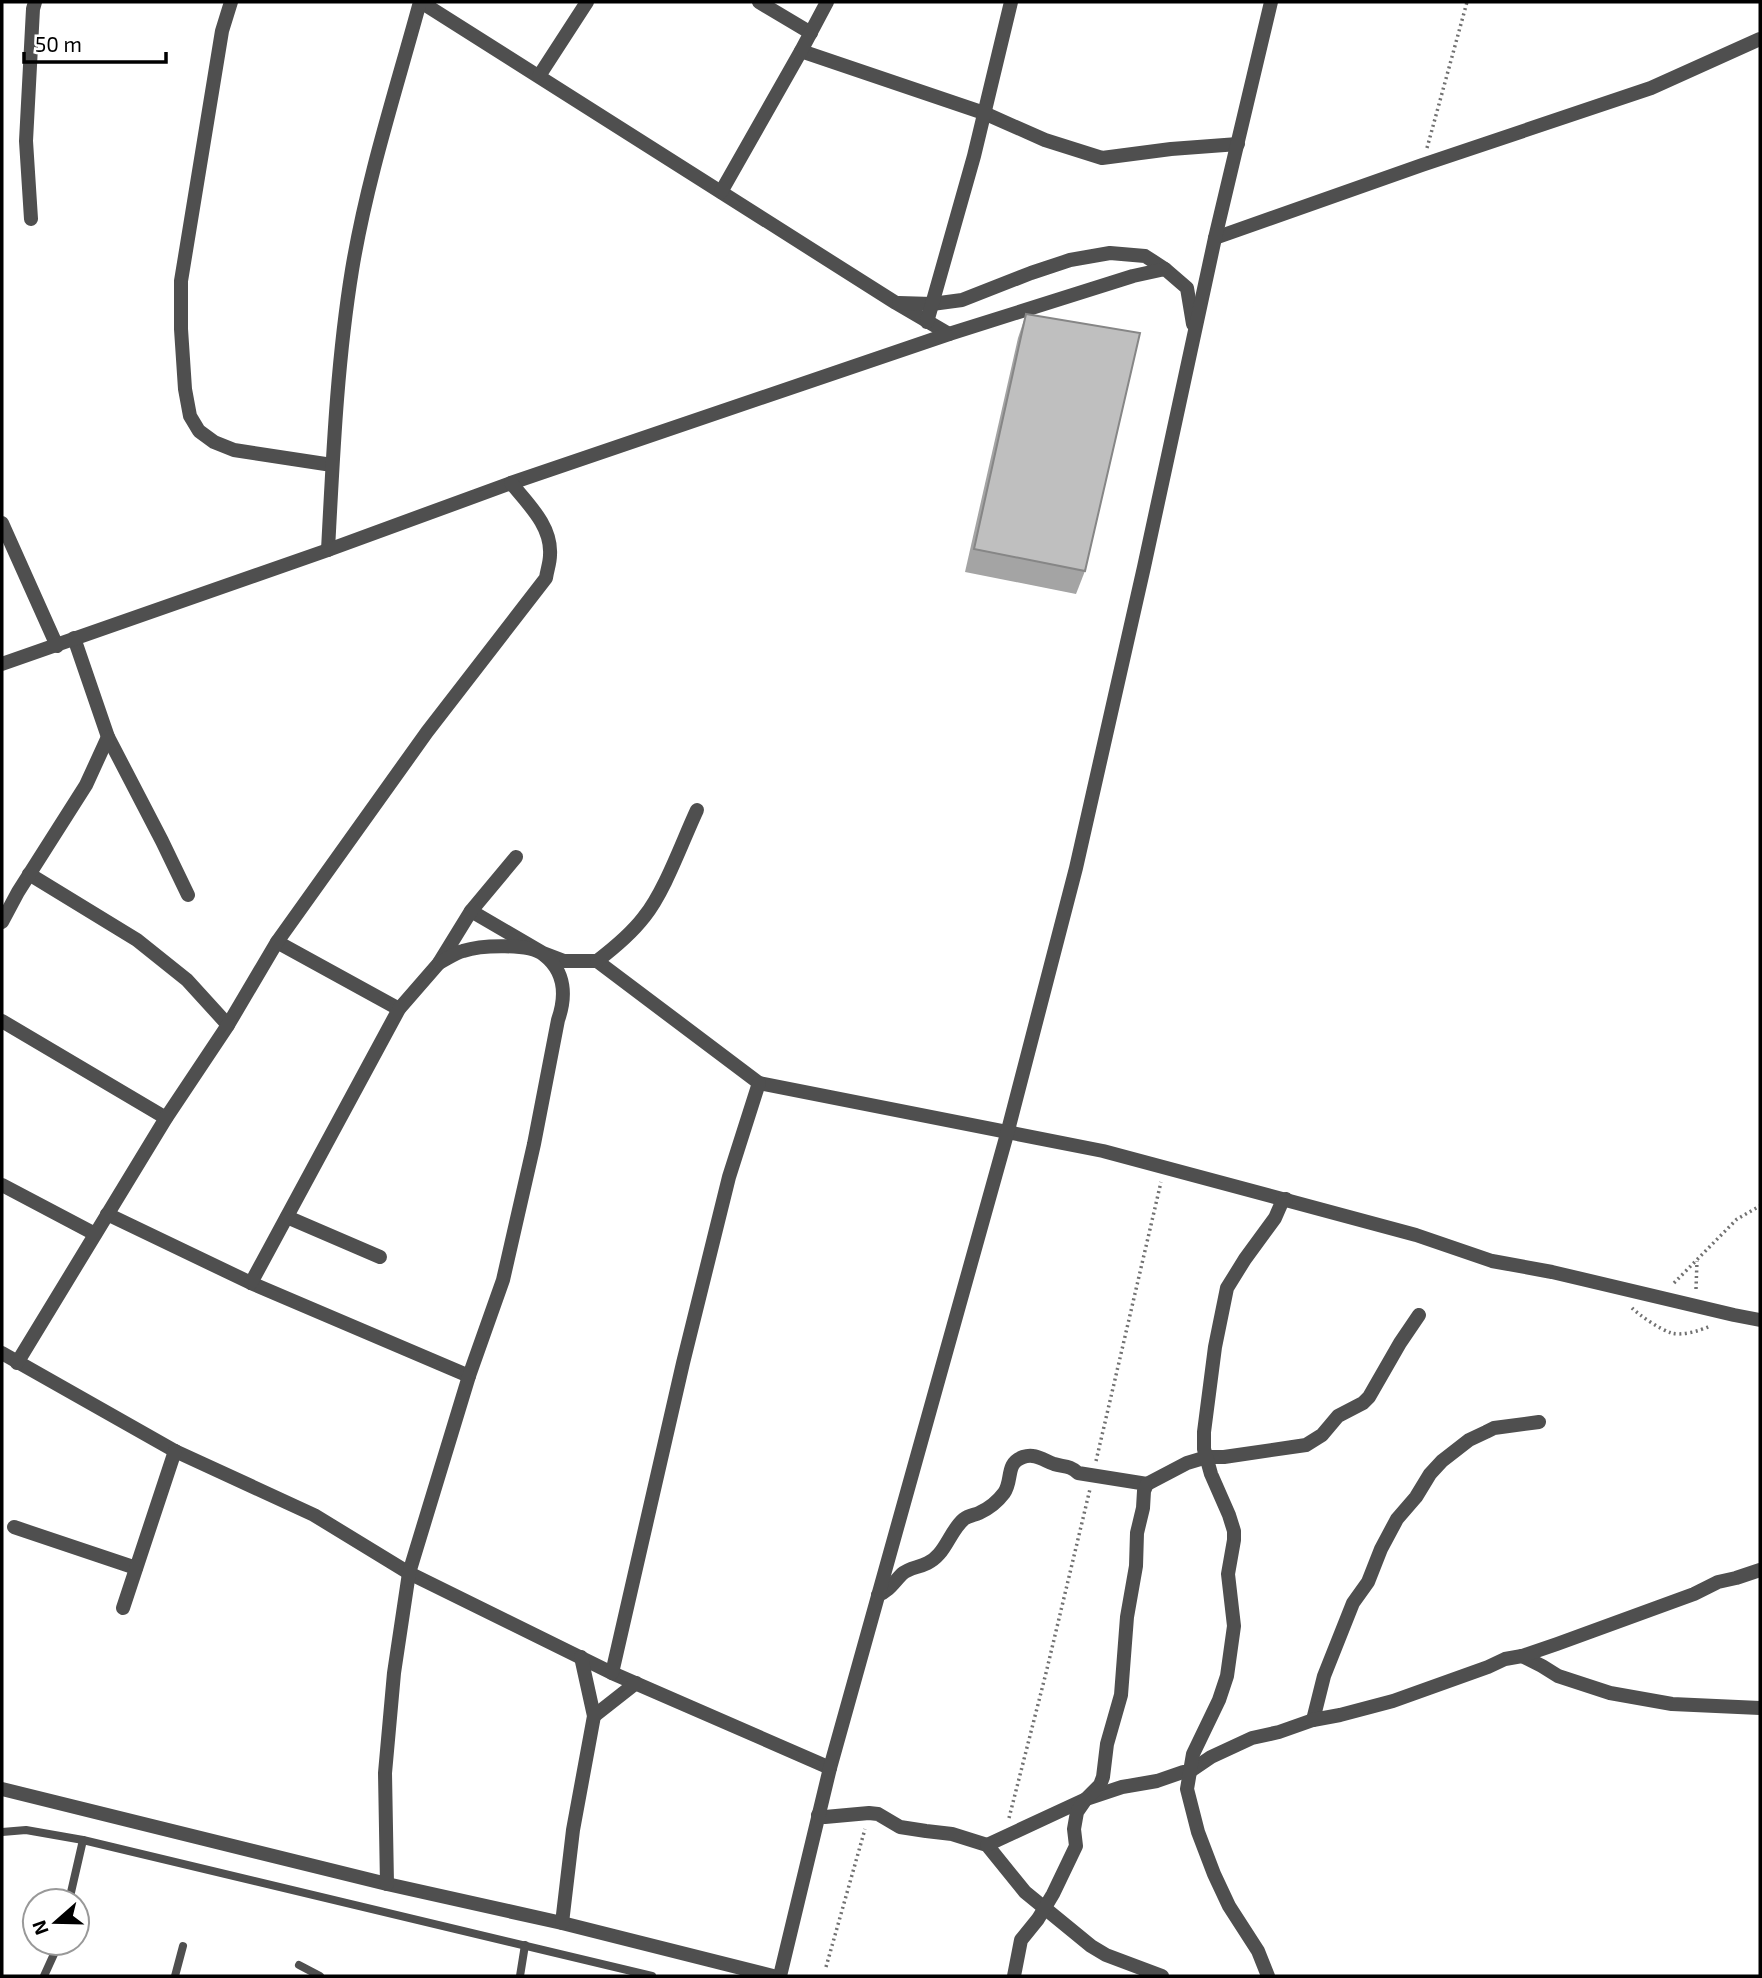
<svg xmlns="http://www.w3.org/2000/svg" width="1762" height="1978" font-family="'Exo 2',sans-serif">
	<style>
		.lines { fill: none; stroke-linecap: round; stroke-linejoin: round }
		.path { stroke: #717171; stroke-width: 3.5; stroke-dasharray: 2 3.5; stroke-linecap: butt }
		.lane { stroke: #4f4f4f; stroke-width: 8 }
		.street { stroke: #4f4f4f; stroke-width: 14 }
		.wall { fill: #a4a4a4 }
		.building { fill: #bfbfbf; stroke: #868686; stroke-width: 2 }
	</style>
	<rect width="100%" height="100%" fill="#fff"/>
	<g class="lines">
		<g class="path">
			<path d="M1427 148 1467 2"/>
			<path d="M1674 1283 1737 1219 1760 1206"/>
			<path d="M1696 1289 1697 1261"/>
			<path d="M1632 1308C1640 1316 1660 1329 1671 1333 1681 1336 1700 1331 1710 1326"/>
			<path d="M1096 1461 1161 1182"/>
			<path d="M1009 1818 1046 1673 1090 1489"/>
			<path d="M826 1967 865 1829"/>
		</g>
		<g class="lane">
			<path d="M2 1832 26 1830 83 1840 652 1976"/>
			<path d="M69 1901 83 1840"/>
			<path d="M299 1965 320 1976"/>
			<path d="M44 1976 59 1943"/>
			<path d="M175 1976 183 1946"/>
			<path d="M520 1976 525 1945"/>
		</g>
		<g class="street">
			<path d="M231 2 222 31 181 281V329L185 389 190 416 199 431 214 442 234 450 332 465"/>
			<path d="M421 2 896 303 949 334"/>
			<path d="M759 2 811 33"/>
			<path d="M801 51 984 113 1045 140 1102 158 1171 149 1238 144"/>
			<path d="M539 76 587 2"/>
			<path d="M721 192 801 51 827 2"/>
			<path d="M31 219 26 141 33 9 35 2"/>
			<path d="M1215 238 1422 165 1651 88 1760 39"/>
			<path d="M899 303 932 304 962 300 1031 273 1070 260 1110 253 1145 256 1165 269"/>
			<path d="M927 322 974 156 1011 2"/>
			<path d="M2 523 57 646"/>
			<path d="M328 550C333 456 337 362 352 270 367 179 396 90 420 2"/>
			<path d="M74 638 108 737 162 841 188 895"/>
			<path d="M2 664 328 550 511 483 949 334 1133 276 1165 269 1187 288 1193 324"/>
			<path d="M29 874 137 940 187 980 228 1025"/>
			<path d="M471 911 543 953 564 961H597L759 1083 1103 1151 1416 1235 1492 1261 1552 1272 1734 1315 1760 1320"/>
			<path d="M2 922 18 892 86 785 108 737"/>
			<path d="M277 942 399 1009"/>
			<path d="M597 961C614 948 631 934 644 917 665 891 682 842 697 810"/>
			<path d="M2 1021 166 1118"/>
			<path d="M2 1185 95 1234"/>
			<path d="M107 1214 251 1283 469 1376"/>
			<path d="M287 1217 380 1257"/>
			<path d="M251 1283 399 1009 439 963 471 911 516 857"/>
			<path d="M2 1353 175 1451 314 1515 409 1573 612 1673 830 1768"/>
			<path d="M17 1363 166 1118 228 1025 277 942 427 732 546 578C547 570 550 563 550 555 552 526 528 504 511 483"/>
			<path d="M14 1527 136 1568"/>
			<path d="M878 1595C889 1591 894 1582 902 1574 912 1565 926 1569 939 1554 948 1544 953 1528 964 1519 968 1516 974 1515 979 1513 988 1509 998 1501 1004 1493 1013 1481 1005 1463 1023 1457 1035 1453 1043 1460 1054 1464 1063 1467 1070 1465 1078 1473L1147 1484"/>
			<path d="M123 1608 175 1451"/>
			<path d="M1522 1656 1542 1666 1558 1676 1610 1693 1672 1704 1760 1708"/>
			<path d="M612 1673 683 1363 729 1177 759 1083"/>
			<path d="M594 1716 636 1683"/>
			<path d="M1313 1720 1324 1676 1353 1603 1368 1582 1381 1549 1397 1519 1416 1497 1430 1474 1442 1461 1469 1440 1486 1432 1494 1428 1539 1422"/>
			<path d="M2 1789 387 1884 562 1923 773 1976"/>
			<path d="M818 1815 825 1817 869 1813 878 1814 900 1827 926 1831 952 1834 987 1845 1025 1892 1091 1946 1106 1955 1162 1976"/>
			<path d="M987 1845 1086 1799 1122 1787 1157 1781 1183 1772H1189L1211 1757 1252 1738 1279 1732 1313 1720 1340 1715 1393 1701 1488 1667 1505 1659 1522 1656 1557 1644 1694 1594 1718 1582 1736 1578 1760 1570"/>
			<path d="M387 1884 385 1773 394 1673 409 1573 469 1376 503 1280 534 1144 558 1020C566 997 566 972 544 955 530 943 481 945 463 951 455 953 447 959 439 963"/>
			<path d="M562 1923 573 1830 594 1716 581 1657"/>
			<path d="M780 1976 830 1768 1007 1134 1076 868 1144 567 1215 238 1271 2"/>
			<path d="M1014 1976 1021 1940 1038 1919 1053 1894 1076 1846 1074 1829 1077 1812 1086 1799 1100 1785 1103 1777 1107 1744 1121 1695 1127 1617 1136 1566 1137 1533 1143 1508 1144 1491 1147 1484 1187 1463 1207 1457H1224L1306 1445 1322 1435 1338 1416 1363 1403 1369 1397 1400 1343 1419 1315"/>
			<path d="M1268 1976 1258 1951 1229 1906 1214 1874 1198 1832 1187 1789 1193 1754 1219 1700 1227 1676 1234 1626 1228 1574 1234 1540V1531L1229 1515 1211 1474 1204 1449V1432L1215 1347 1227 1288 1245 1259 1275 1218 1282 1202 1286 1199"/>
		</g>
	</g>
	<path class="wall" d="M1026 314 1085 571 1076 594 965 572 1018 338Z"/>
	<path class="building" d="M1026 314 1140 333 1085 571 974 549Z"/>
	<rect width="1762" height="1978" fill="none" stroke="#000000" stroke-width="7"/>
	<g transform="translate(56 1922) rotate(250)"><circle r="33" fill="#ffffff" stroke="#999999" stroke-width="2"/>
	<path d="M0-5L12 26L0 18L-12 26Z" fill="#000000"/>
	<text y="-10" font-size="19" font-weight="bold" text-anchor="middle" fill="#000000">N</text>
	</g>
	<path d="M24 52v10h142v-10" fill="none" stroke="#000000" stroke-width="3.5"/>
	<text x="35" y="52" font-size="21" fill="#000000" stroke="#ffffff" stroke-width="5" paint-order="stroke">50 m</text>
</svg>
